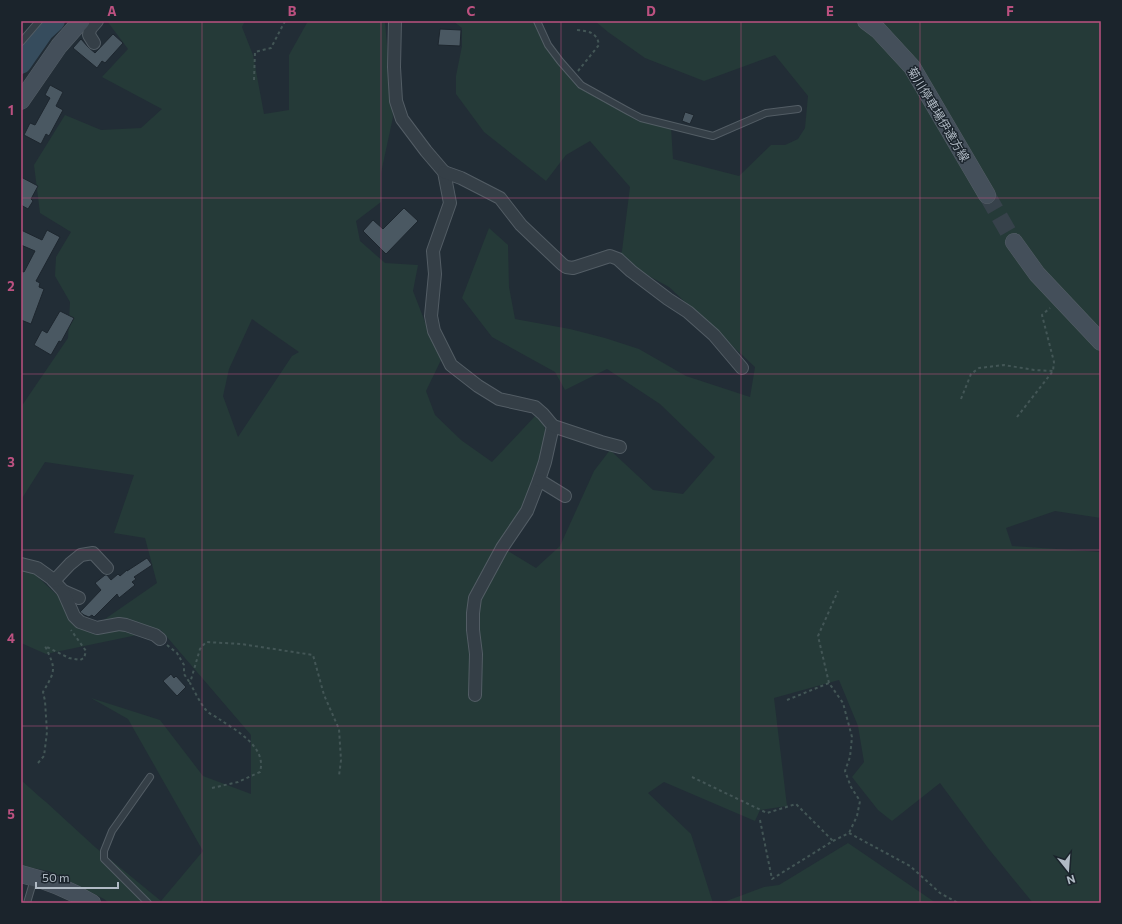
<svg xmlns="http://www.w3.org/2000/svg" width="1122" height="924" font-family="Commissioner,'Noto Sans JP',sans-serif">
	<style>
		.green { fill: #253a38; fill-rule: evenodd }
		.lines { fill: none; stroke-linecap: round; stroke-linejoin: round }
		.river { stroke: #364c5d; stroke-width: 20 }
		.building { fill: #4a5862; stroke: #1d262e }
		.secondary-tunnel { stroke: #37424b; stroke-width: 17; stroke-dasharray: 17 8; stroke-linecap: butt }
		.lane-casing { stroke: #535d65; stroke-width: 8 }
		.street-casing { stroke: #535d65; stroke-width: 14 }
		.secondary-casing { stroke: #535d65; stroke-width: 18 }
		.path { stroke: #435656; stroke-width: 2; stroke-dasharray: 3 3; stroke-linecap: butt }
		.lane { stroke: #353f47; stroke-width: 6 }
		.street { stroke: #353f47; stroke-width: 12 }
		.secondary { stroke: #444f5a; stroke-width: 17 }
		.grid { fill: none; stroke: #bc5180; stroke-width: 1; stroke-opacity: 0.55 }
		.labels { text-anchor: middle; dominant-baseline: central; stroke-width: 3; stroke-linejoin: round; paint-order: stroke }
		.street-label { font-size: 12px; fill: #b0bac4; stroke: #1b242c }
		.neatline { fill: none; stroke: #bc5180; stroke-width: 1.5 }
		.grid-label { font-size: 13px; text-anchor: middle; font-weight: bold; fill: #bc5180 }
	</style>
	<rect width="100%" height="100%" fill="#222d36"/>
	<g class="green">
		<path d="M107 21H245L242 27 253 55 264 114 289 110V55L308 21H385L393 117 381 173V202L356 221 360 241 385 263 418 265 413 291 425 322 441 360 426 391 435 415 461 440 492 462 537 414 542 418 546 433 536 472 508 551 536 568 560 546 594 471 610 450 653 490 683 494 715 457 660 404 607 369 565 390 555 372 492 337 462 298 489 228 508 245 509 287 515 319 570 329 605 338 639 349 686 376 750 397 755 367 669 287 618 259 622 251 630 187 590 141 566 155 546 181 484 132 456 94V76L462 46V28L453 21H534L548 45 581 85 637 115 671 127 673 159 739 176 771 145H785L798 139 805 128 808 96 775 55 704 81 645 58 608 32 595 21H1101V518L1055 511 1006 528 1012 546 1101 552V903H1033L988 848 940 783 892 821 878 810 852 777 864 762 858 726 839 680 774 698 787 806 760 810 755 821 664 782 648 793 691 834 713 903H109L104 899 49 871 21 866V780L41 798 46 802 95 847 161 901 203 851 128 719 91 698 160 720 203 776 251 794V735L161 630 46 654 21 643V564L23 563 92 628 157 583 145 538 114 533 134 475 45 462 21 500V407L68 338 70 302 55 276 56 257 71 232 40 213 34 165 65 115 101 130 141 128 162 109 102 77 128 49ZM252 319 299 352 292 356 238 437 223 396 229 369Z"/>
		<path d="M848 843 936 903H721L764 887 779 885Z"/>
	</g>
	<g class="lines">
		<path class="river" d="M21 64 44 31 55 21"/>
	</g>
	<g class="building">
		<path d="M440 29 461 30 460 46 438 45Z"/>
		<path d="M113 34 123 43 105 63 102 61 97 68 73 48 81 39 88 47 95 53Z"/>
		<path d="M50 85 63 92 56 106 63 110 49 136 46 134 41 144 24 135 30 123 35 125 50 98 45 95Z"/>
		<path d="M685 112 694 115 690 124 682 121Z"/>
		<path d="M21 177 38 186 31 199 33 201 28 209 21 205Z"/>
		<path d="M404 208 418 221 386 254 363 231 373 220 383 229Z"/>
		<path d="M21 230 42 240 47 230 60 237 36 281 40 283 39 287 44 289 31 324 21 320V271L24 272 35 251 21 245Z"/>
		<path d="M60 311 74 318 61 342 59 341 51 355 34 345 42 330 47 333Z"/>
		<path d="M147 558 152 565 134 577 136 579 132 582 135 585 119 598 117 594 94 617 92 615 89 617 84 615 80 612 101 590 95 583 105 575H107L111 580 118 574 120 576 127 570V571Z"/>
		<path d="M171 674 174 678 176 676 186 687 177 696 163 681Z"/>
	</g>
	<g class="lines">
		<path class="secondary-tunnel" d="M987 195 1014 242"/>
		<defs>
			<g id="lane">
				<path d="M537 21 548 45 560 61 581 85 626 110 641 118 713 136 766 113 798 109"/>
				<path d="M21 42 39 21"/>
				<path d="M27 903 34 879"/>
				<path d="M148 903 104 859V851L112 831 150 777"/>
			</g>
			<g id="street">
				<path d="M395 21 394 67 396 101 402 119 426 151 444 172 450 203 433 251 435 274 431 316 434 331 451 365 478 386 499 399 535 407 543 414 553 426 545 462 539 480 527 511 502 548 475 598 473 613V630L476 654 475 695"/>
				<path d="M94 43 89 35 90 29 97 21"/>
				<path d="M444 172 461 178 500 198 521 225 562 264 566 267 573 268 610 256 618 259 631 271 668 299 688 312 714 335 742 368"/>
				<path d="M553 426 601 442 620 447"/>
				<path d="M539 480 565 496"/>
				<path d="M21 564 37 568 51 578 63 591 79 598"/>
				<path d="M54 581 70 564 81 555 93 553 107 568"/>
				<path d="M63 591 74 616 80 622 97 628 119 624 126 625 155 635 160 639"/>
			</g>
			<g id="secondary">
				<path d="M866 21 878 30 912 67 987 195"/>
				<path d="M21 101 59 46 81 21"/>
				<path d="M1014 242 1037 274 1101 342"/>
				<path d="M21 874C46 880 70 890 92 903"/>
			</g>
		</defs>
		<use href="#lane" class="lane-casing"/>
		<use href="#street" class="street-casing"/>
		<use href="#secondary" class="secondary-casing"/>
		<g class="path">
			<path d="M577 30C588 31 597 32 599 45L578 71"/>
			<path d="M254 80 255 52 271 48 285 21"/>
			<path d="M961 399 971 374 979 368 1004 365 1034 370 1053 371"/>
			<path d="M1017 417 1053 371 1054 362 1042 315 1050 308"/>
			<path d="M167 645 177 653 184 665V674L190 683"/>
			<path d="M829 683 818 636 838 591"/>
			<path d="M787 700 829 683 843 703 852 737 850 757 845 771 851 787 860 801 857 816 849 833"/>
			<path d="M38 763 44 756 47 732 45 701 43 692C56 670 56 669 45 646L69 658 80 660 84 658 86 651 71 630"/>
			<path d="M692 777 767 813 796 804 833 841"/>
			<path d="M212 788 238 782 260 772C267 747 237 731 219 719 215 716 209 714 206 710 200 703 195 692 190 683L200 649 206 642 241 644 313 655 324 695 339 729 341 760 339 776"/>
			<path d="M760 820 772 879 833 841 849 833 910 866 940 893 958 903"/>
		</g>
		<use href="#lane" class="lane"/>
		<use href="#street" class="street"/>
		<use href="#secondary" class="secondary"/>
	</g>
	<path class="grid" d="M202 21V903M381 21V903M561 21V903M741 21V903M920 21V903M21 198H1101M21 374H1101M21 550H1101M21 726H1101"/>
	<g class="labels">
		<g class="street-label">
			<text transform="translate(939 114) rotate(59)">菊川停車場伊達方線</text>
		</g>
	</g>
	<rect width="1122" height="924" fill="none" stroke="#1b242c" stroke-width="44"/>
	<g transform="translate(1068 870) rotate(163)" stroke="#1b242c" stroke-width="3" paint-order="stroke">
	<path d="M0-3L7 15L0 10L-7 15Z" fill="#b0bac4"/>
	<text y="-6" font-size="11" font-weight="bold" text-anchor="middle" fill="#b0bac4">N</text>
	</g>
	<path d="M36 882v6h82v-6" fill="none" stroke="#b0bac4" stroke-width="2"/>
	<text x="42" y="882" font-size="12" fill="#b0bac4" stroke="#1b242c" stroke-width="3" paint-order="stroke">50 m</text>
	<rect x="22" y="22" width="1078" height="880" class="neatline"/>
	<g class="grid-label">
		<text x="112" y="16">A</text>
		<text x="292" y="16">B</text>
		<text x="471" y="16">C</text>
		<text x="651" y="16">D</text>
		<text x="830" y="16">E</text>
		<text x="1010" y="16">F</text>
		<text x="11" y="115">1</text>
		<text x="11" y="291">2</text>
		<text x="11" y="467">3</text>
		<text x="11" y="643">4</text>
		<text x="11" y="819">5</text>
	</g>
</svg>
